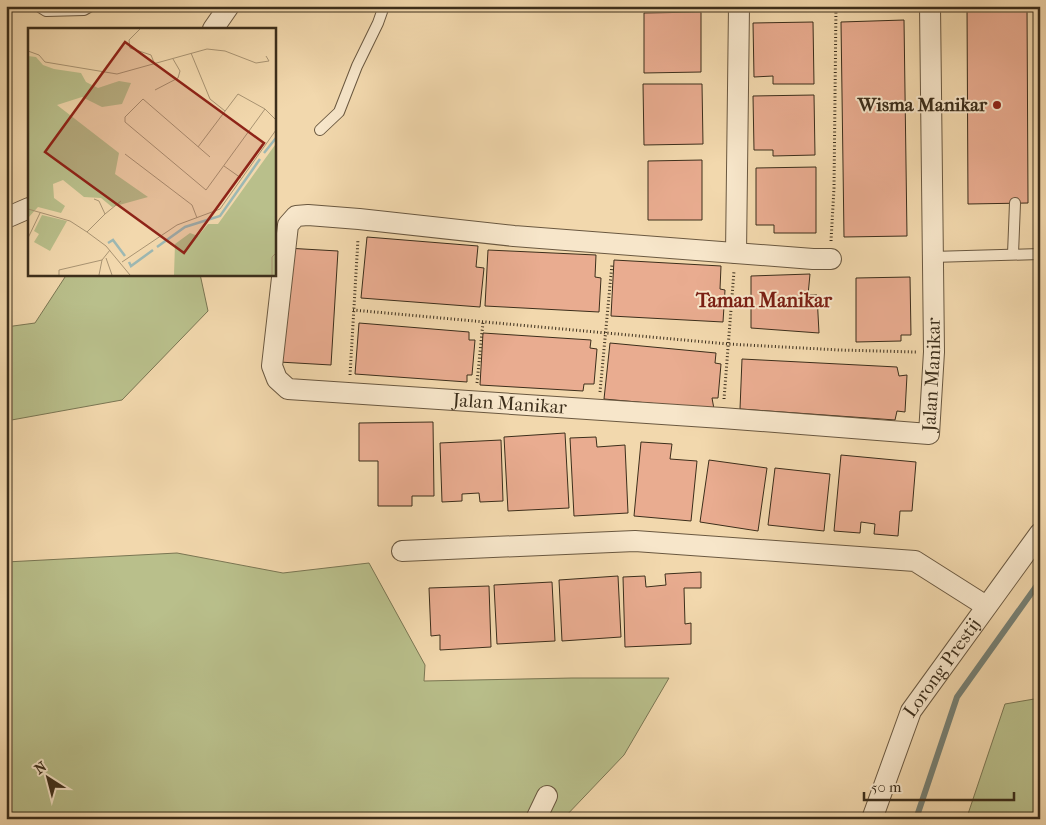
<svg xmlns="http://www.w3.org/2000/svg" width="1046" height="825" font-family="'IM FELL French Canon',serif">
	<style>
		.green { fill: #b9bf8b; stroke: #7a7653 }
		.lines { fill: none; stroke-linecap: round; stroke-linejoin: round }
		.stream { stroke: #768176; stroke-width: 6 }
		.building { fill: #e9ac90; stroke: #3c2e1b }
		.lane-casing { stroke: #6a5840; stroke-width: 12 }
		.street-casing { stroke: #6a5840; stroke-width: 22 }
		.path { stroke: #3c2e1b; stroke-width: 3; stroke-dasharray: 1 2.5; stroke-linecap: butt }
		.lane { stroke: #f7e6ca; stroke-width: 10 }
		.street { stroke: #f7e6ca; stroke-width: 20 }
		.poi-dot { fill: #8f2418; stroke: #f7e6ca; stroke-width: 2 }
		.labels { text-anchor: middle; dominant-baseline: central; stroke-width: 4; stroke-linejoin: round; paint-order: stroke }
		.poi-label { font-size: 19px; font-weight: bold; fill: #3c2e1b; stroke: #f7e6ca; text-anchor: end }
		.street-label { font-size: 19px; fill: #3c2e1b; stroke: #f7e6ca }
		.neighbourhood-label { font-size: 20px; font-weight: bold; fill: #7a1f14; stroke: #f7e6ca }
		.inset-river { fill: none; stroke: #9db8b3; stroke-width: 2.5 }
		.inset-road { fill: none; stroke: #a99473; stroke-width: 1 }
		.view { fill: #8f2418; fill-opacity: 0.15; stroke: #8f2418; stroke-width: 2.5 }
		.inset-edge { fill: none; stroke: #3c2e1b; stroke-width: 2.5 }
	</style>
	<rect width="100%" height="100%" fill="#f2d8ad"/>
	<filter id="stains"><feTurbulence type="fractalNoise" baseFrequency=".004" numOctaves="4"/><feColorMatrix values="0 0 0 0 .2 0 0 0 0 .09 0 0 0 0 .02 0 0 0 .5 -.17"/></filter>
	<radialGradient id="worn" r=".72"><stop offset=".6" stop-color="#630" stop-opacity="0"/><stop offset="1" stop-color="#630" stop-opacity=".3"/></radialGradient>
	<g class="green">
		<path d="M67 274H200L208 311 122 400 6 421V327L35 323Z"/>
		<path d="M177 553 283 573 369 563 425 665 424 681 572 678H669L624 755 563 819H6V562Z"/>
		<path d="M1040 698V819H972L968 814 1005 704Z"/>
	</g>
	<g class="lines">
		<path class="stream" d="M916 819 957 697 1040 581"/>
	</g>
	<g class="building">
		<path d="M967 6H1027L1028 203 968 204Z"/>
		<path d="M701 12V72L644 73V13Z"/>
		<path d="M904 20 907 236 844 237 841 22Z"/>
		<path d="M813 22 814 84H773V76L754 77 753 23Z"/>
		<path d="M643 84H702L703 144 644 145Z"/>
		<path d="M814 95 815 155 773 156V150H754L753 96Z"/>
		<path d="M702 160V220H648V161Z"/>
		<path d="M816 167V233H774V225H756V168Z"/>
		<path d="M367 237 478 246 476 267 484 268 480 307 361 298Z"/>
		<path d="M286 248 338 251 331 365 279 362Z"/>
		<path d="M488 250 596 255 595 277 601 278 599 312 485 306Z"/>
		<path d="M614 260 721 266 720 289 725 290 723 322 611 316Z"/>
		<path d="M810 274 808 295H817L819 333 751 328V276Z"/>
		<path d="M910 277 911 335H901V341L856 342V278Z"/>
		<path d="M359 323 469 332V340H475L472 375H467V382L355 374Z"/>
		<path d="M483 333 591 340 590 348 597 349 594 384H584L583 391 480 385Z"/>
		<path d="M610 343 716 353 715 363 721 364 718 398H712L714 409 604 399Z"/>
		<path d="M742 359 897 367 899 376 907 375 905 412 897 411 895 420 740 409Z"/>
		<path d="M433 422 434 496H412V506H378V461H359V423Z"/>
		<path d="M565 433 569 508 508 511 504 437Z"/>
		<path d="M596 437 597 447 625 445 628 513 574 516 570 438Z"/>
		<path d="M501 440 503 501 480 502 479 493 462 494V501L442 502 440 443Z"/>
		<path d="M641 442 672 444 670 459 697 461 691 521 634 516Z"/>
		<path d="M841 455 916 462 912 511H900L898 536 874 534 875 524 861 522 860 533 834 531Z"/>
		<path d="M709 460 767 468 758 531 700 522Z"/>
		<path d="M775 468 830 474 824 531 768 525Z"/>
		<path d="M701 572V588H684L685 624 691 623V644L625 647 623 577 645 576 646 587 666 585 665 574Z"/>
		<path d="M618 576 621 637 562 641 559 580Z"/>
		<path d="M552 582 555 641 497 644 494 585Z"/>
		<path d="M489 586 491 647 440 650V635L431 636 429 588Z"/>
	</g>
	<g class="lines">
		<defs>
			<g id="lane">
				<path d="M38 6 46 11 84 10 91 6"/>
				<path d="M320 130 339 112 357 66 378 23 384 6"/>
				<path d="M1013 254 1015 203"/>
				<path d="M932 257 1040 254"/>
			</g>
			<g id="street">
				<path d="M213 29 229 6"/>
				<path d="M6 218 29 208"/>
				<path d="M736 253 739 6"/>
				<path id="s1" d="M831 259H813L514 236 359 219 308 215 296 216 288 225 272 366 277 379 288 389 722 418 929 434 934 352 930 6"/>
				<path d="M402 551 635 541 915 561 986 606"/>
				<path d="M536 819 547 796"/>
				<path id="s2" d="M872 819 911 711 1040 533"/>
			</g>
		</defs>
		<use href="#lane" class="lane-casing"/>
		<use href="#street" class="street-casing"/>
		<g class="path">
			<path d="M831 241 834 188 836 6"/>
			<path d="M353 310 728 344 840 350 916 352"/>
			<path d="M350 375 358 239"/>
			<path d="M477 383 483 322"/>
			<path d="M600 392 612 264"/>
			<path d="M724 399 734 271"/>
		</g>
		<use href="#lane" class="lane"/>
		<use href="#street" class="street"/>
	</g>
	<circle class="poi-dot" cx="997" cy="105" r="5"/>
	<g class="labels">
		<g class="poi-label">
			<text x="987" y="105">Wisma Manikar</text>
		</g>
		<g class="street-label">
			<text stroke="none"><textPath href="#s1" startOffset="1422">Jalan Manikar</textPath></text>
			<text stroke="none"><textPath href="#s1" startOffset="942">Jalan Manikar</textPath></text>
			<text stroke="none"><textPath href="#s2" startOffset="168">Lorong Prestij</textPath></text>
		</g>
		<g class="neighbourhood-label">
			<text x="764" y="300">Taman Manikar</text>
		</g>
	</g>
	<g transform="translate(28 28)">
		<rect width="248" height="248" fill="#f2d8ad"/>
		<path d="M0 28 8 29 15 37 26 41 53 45 58 54 70 60 91 53 103 55 94 76 74 79 54 69 29 77 91 125 87 146 120 169 84 179 73 170 56 169 35 152 25 156 26 170 37 178 33 185 10 179 0 190ZM247 117V247H146L147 216 162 205 170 208 180 196H190ZM14 187 39 193 22 223 6 214 11 206 6 203Z" fill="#b9bf8b"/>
		<path class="inset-river" d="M236 125 248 110M80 215 85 212 97 228M129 219 157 199 192 188 232 131M101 234 103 238 125 222"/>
		<path class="inset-road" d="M112 1 101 12 102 20 123 27 127 37M0 23 11 27 17 34 89 46 179 21 197 23 228 35 241 33 238 28M163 25 182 71 197 83M127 62 150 50 152 43 145 31M170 119 210 66 237 81 248 92M97 126 164 177 169 190M182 129 115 71 97 89V94L178 162 237 81M196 138 213 150M0 181 42 193 59 204 78 218 102 247M77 186 93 173M59 204 77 186 71 173 66 171M0 210 12 185M78 230 84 247M94 234 149 197 192 181 248 102M31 247V242L74 232 82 222M71 247 74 232M244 247V229L248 225"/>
		<path class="view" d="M97 14 236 115 156 225 17 124Z"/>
		<rect width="248" height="248" class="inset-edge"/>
	</g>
	<rect width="1046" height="825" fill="none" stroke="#f2d8ad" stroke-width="25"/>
	<rect x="8" y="8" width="1031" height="810" fill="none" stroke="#3c2e1b" stroke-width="2.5"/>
	<rect x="12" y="12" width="1021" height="800" fill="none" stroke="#3c2e1b"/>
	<g transform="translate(48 778) rotate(324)" stroke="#f7e6ca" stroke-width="4" paint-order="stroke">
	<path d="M0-4L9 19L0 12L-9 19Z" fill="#3c2e1b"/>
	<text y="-8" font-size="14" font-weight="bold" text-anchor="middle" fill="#3c2e1b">N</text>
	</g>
	<path d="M864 792v8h150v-8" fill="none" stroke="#3c2e1b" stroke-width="2.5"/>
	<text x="871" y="792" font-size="15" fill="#3c2e1b" stroke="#f7e6ca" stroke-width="4" paint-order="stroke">50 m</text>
	<rect width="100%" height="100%" filter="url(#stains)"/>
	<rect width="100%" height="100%" fill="url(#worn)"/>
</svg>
